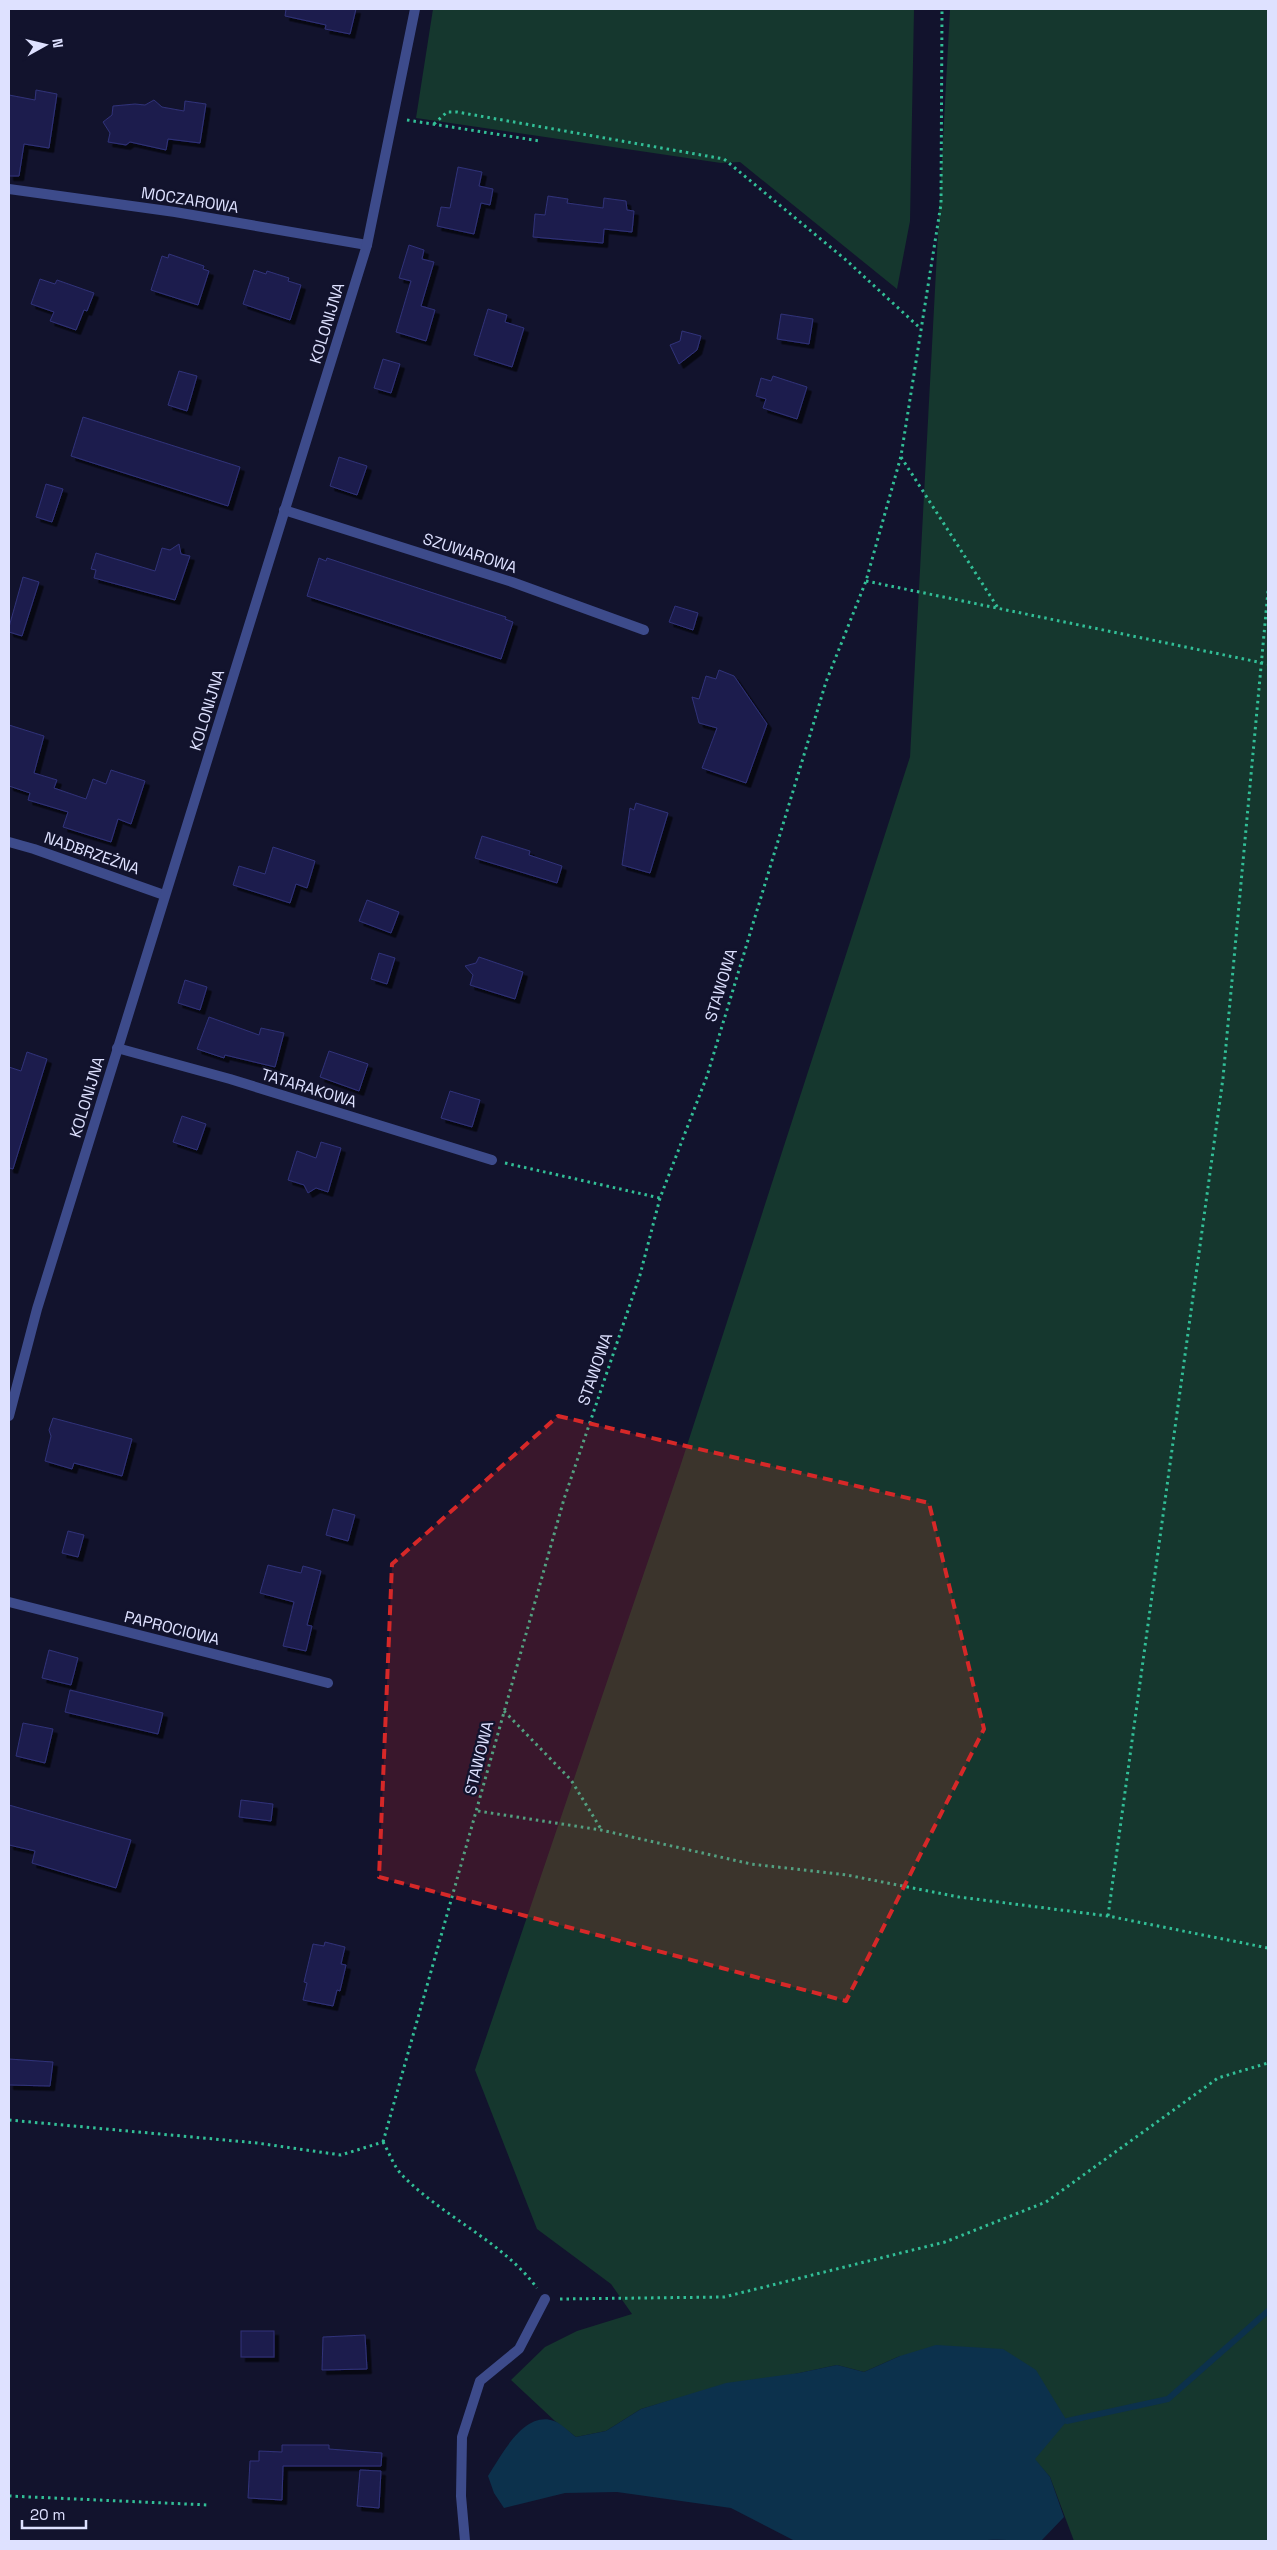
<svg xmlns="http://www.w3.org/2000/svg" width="1277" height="2550" font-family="'Space Grotesk',sans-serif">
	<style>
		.green { fill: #15372e }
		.water { fill: #0c314c }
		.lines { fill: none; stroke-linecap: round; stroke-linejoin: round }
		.stream { stroke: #0c314c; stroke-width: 6 }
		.building { fill: #1e1f4e; stroke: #303279; filter: url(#shadow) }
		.path { stroke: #32bf97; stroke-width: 3; stroke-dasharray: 2.5 4; stroke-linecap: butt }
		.minor { stroke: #3d4b8b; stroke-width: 10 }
		.tertiary { stroke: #3d4b8b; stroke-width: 10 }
		.marked { fill: #d62828; fill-opacity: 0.2; stroke: #d62828; stroke-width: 4; stroke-dasharray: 10 6; stroke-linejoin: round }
		.labels { text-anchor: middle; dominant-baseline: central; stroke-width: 4.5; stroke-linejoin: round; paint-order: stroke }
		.street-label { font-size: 16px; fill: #dee1ff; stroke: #12132d }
	</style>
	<defs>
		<filter id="shadow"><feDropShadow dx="4.5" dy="4.5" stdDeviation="0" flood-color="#0009"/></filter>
	</defs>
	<rect width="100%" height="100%" fill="#12132d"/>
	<g class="green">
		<path d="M433 9H914L910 221 897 289 740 162 721 163 416 118Z"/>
		<path d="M950 9H1268V2541H1074L1050 2477 1034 2459 900 2356 864 2372 837 2365 672 2400 641 2409 606 2431 576 2437 555 2421 511 2380 545 2347 577 2331 632 2314 611 2284 537 2229 475 2070 680 1467 910 757Z"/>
	</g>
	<path class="water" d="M936 2345 1003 2349 1036 2370 1067 2421 1035 2459 1050 2477 1064 2517 1041 2541C1019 2541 998 2538 976 2541H795L731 2508 617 2492 565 2493 504 2508 494 2493 488 2476C501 2456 524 2410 554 2421 562 2424 569 2432 576 2437L606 2431 641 2409 726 2383 799 2373 837 2365 864 2372 900 2356Z"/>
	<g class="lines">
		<path class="stream" d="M1067 2421 1168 2399 1268 2311"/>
	</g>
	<g class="building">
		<path d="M286 9H356L350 34 325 29 326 25 285 16Z"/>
		<path d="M36 90 57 94 49 148 24 144 19 176H9V95L35 100Z"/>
		<path d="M154 100 162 107 184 111 185 101 206 104 200 143 168 139 166 150 130 142 126 145 108 142 110 133 103 122 112 115 113 106 135 104 145 105Z"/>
		<path d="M458 167 482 172 479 186 493 189 490 205 481 203 474 234 437 226 441 207 450 208Z"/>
		<path d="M548 196 568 199 567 203 603 208 604 198 626 201 627 210 634 211 632 232 604 229 603 243 533 237 535 214 545 215Z"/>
		<path d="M409 245 424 250 422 259 434 262 421 306 435 310 426 341 396 332 411 281 399 278Z"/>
		<path d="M169 254 204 266 203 269 209 271 198 305 151 290 162 256 168 258Z"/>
		<path d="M254 270 266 274 267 271 289 278 288 281 301 285 290 320 243 304Z"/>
		<path d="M40 279 55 284 57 280 94 293 87 311 84 310 76 330 50 321 54 312 31 304Z"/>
		<path d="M488 309 507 315 505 322 524 328 512 367 474 355Z"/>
		<path d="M781 314 813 319 809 344 777 339Z"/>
		<path d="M682 331 701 336 697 350 679 364 670 345 680 341Z"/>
		<path d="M383 359 400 364 391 393 374 388Z"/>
		<path d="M179 371 197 376 187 411 168 405Z"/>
		<path d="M773 376 807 387 797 419 763 408 766 399 756 396 761 378 771 381Z"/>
		<path d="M83 417 240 467 228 506 71 456Z"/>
		<path d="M339 457 367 466 357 495 330 486Z"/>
		<path d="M46 484 63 489 52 522 36 517Z"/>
		<path d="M179 544 181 554 190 556 175 600 94 578 96 570 91 569 96 553 155 571 162 548 170 550Z"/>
		<path d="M319 558 326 561 327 558 506 617 505 619 513 622 501 659 307 596Z"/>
		<path d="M23 577 39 582 22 636 9 632V627Z"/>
		<path d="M675 606 698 613 693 630 669 622Z"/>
		<path d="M719 670 734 676 767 724 746 783 702 768 717 728 699 723 692 697 699 699 706 676 716 679Z"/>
		<path d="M9 725 44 736 34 773 57 780 54 788 86 799 93 779 106 784 111 770 145 781 131 824 118 819 111 842 63 827 68 812 28 800 30 793 9 786Z"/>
		<path d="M636 803 668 813 650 873 622 865 630 808 634 810Z"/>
		<path d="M482 836 530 851 529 855 562 866 557 883 475 858Z"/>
		<path d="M273 847 315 861 307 888 296 884 290 903 233 885 239 866 265 874Z"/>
		<path d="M367 900 399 912 391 933 359 921Z"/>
		<path d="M379 953 395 958 387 984 371 979Z"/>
		<path d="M479 957 523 972 515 999 470 985 473 975 465 966 476 963Z"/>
		<path d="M185 980 207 987 200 1010 178 1003Z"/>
		<path d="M209 1017 259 1035 261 1028 284 1033 275 1067 225 1055 224 1058 197 1049Z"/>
		<path d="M329 1051 368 1064 359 1091 320 1077Z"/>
		<path d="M27 1052 47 1059 13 1169 9 1168V1067L21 1071Z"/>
		<path d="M450 1091 480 1100 472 1127 441 1118Z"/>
		<path d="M182 1116 206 1124 197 1150 173 1142Z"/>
		<path d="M321 1142 341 1148 328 1192 316 1188 308 1193 304 1185 288 1180 297 1151 316 1158Z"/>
		<path d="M53 1418 132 1439 122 1476 74 1463 72 1469 45 1461 51 1436 49 1430Z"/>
		<path d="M333 1509 355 1515 348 1541 326 1535Z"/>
		<path d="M68 1531 84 1535 78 1557 62 1553Z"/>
		<path d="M268 1565 301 1573 303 1566 321 1571 307 1625 312 1626 306 1651 283 1646 294 1602 260 1593Z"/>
		<path d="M49 1650 78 1658 71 1685 42 1678Z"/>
		<path d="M70 1690 163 1713 158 1734 65 1712Z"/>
		<path d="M23 1723 53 1729 45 1763 16 1756Z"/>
		<path d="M241 1800 273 1804 271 1821 239 1817Z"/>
		<path d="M9 1805 131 1840 116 1888 32 1863 35 1851 9 1845Z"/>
		<path d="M325 1942 345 1947 341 1964 346 1965 340 1991 337 1990 333 2006 303 2000 307 1983 304 1982 313 1944 324 1946Z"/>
		<path d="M9 2059 53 2062 50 2086 9 2085Z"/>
		<rect x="241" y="2331" width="33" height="26"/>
		<path d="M365 2335 367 2369 322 2370 323 2337Z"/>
		<path d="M282 2445H329V2449L382 2453 381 2466H283L282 2500 248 2498 250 2461H259V2451L282 2452Z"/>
		<path d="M360 2470 381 2471 379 2508 357 2506Z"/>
	</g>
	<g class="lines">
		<g class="path">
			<path d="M407 120 540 141"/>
			<path d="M434 124 447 112H457L724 159 846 260 920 328"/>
			<path d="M901 457 998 608"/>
			<path d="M866 581 1268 664"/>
			<path d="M505 1163 660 1198"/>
			<path d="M504 1711 571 1780 601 1829"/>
			<path d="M478 1811 601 1830 751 1864 847 1875 959 1897 1108 1916 1268 1948"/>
			<path d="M1108 1916 1223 1078 1268 591"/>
			<path d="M9 2120 257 2143 341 2155 383 2142"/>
			<path d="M383 2142 564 1499 640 1275 660 1198 707 1076 826 682 866 581 901 456 941 204 942 9"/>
			<path d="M383 2142C389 2152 394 2167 402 2175 443 2217 502 2241 537 2288"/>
			<path d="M560 2299 724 2297 945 2242 1046 2202 1218 2078 1268 2063"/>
			<path d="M9 2496 209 2505"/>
		</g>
		<g class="minor">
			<path d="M9 189 175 212 367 245"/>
			<path d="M284 510 512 582 644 630"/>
			<path d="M9 842 34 849 164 895"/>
			<path d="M117 1048 230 1079 492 1160"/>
			<path d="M9 1602 328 1683"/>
			<path d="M465 2541 461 2496 462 2437 480 2381 519 2349 545 2299"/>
		</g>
		<path class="tertiary" d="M9 1416 37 1309 367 245 415 9"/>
	</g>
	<path class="marked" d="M558 1416 929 1503 984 1729 846 2001 379 1877 392 1564Z"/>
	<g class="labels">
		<g class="street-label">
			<text transform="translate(190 200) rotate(9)">MOCZAROWA</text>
			<text transform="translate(327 323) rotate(-73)">KOLONIJNA</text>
			<text transform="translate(470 553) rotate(18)">SZUWAROWA</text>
			<text transform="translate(207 710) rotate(-73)">KOLONIJNA</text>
			<text transform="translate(92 853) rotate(19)">NADBRZEŻNA</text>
			<text transform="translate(721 985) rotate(-73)">STAWOWA</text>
			<text transform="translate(309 1088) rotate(17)">TATARAKOWA</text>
			<text transform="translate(87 1097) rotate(-73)">KOLONIJNA</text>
			<text transform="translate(595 1369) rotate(-71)">STAWOWA</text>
			<text transform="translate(172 1628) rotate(14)">PAPROCIOWA</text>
			<text transform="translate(479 1758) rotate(-76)">STAWOWA</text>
		</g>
	</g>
	<rect width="1277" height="2550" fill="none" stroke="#dee1ff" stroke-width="20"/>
	<g transform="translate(45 45) rotate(82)" stroke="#12132d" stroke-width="4" paint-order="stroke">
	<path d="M0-4L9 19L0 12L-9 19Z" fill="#dee1ff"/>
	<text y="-8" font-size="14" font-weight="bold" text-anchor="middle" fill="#dee1ff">N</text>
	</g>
	<path d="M22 2520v8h64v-8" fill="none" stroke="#dee1ff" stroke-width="2.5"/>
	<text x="30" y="2520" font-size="15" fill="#dee1ff" stroke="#12132d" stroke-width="4" paint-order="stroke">20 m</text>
</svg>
